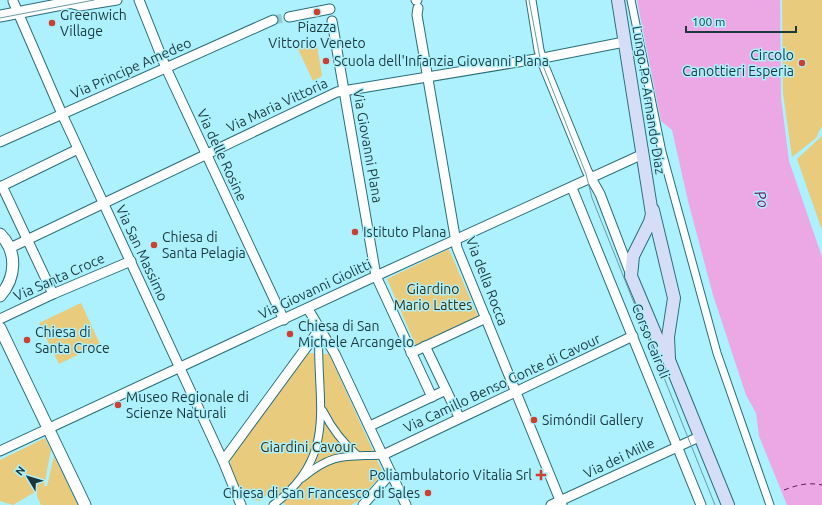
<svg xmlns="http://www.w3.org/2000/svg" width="822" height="505" font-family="Ubuntu,sans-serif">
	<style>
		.green { fill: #e8cb7c }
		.water { fill: #eba8e5 }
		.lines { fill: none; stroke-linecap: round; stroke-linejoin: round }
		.ferry { stroke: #671b64; stroke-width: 1; stroke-dasharray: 5 4; stroke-linecap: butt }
		.minor-tunnel { stroke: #8fccd7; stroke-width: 9; stroke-dasharray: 9 4.5; stroke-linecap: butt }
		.pedestrian-casing { stroke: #296f7a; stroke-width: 9 }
		.minor-casing { stroke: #296f7a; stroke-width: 11 }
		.tertiary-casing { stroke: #296f7a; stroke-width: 13 }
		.secondary-casing { stroke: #296f7a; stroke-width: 14 }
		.pedestrian { stroke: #fff; stroke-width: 7 }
		.minor { stroke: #fff; stroke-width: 9 }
		.tertiary { stroke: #fff; stroke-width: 11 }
		.secondary { stroke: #d6def7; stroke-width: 12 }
		.tram { stroke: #699ca4; stroke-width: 1 }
		.poi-dot { fill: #cd4031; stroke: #acf1fd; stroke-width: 1.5 }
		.labels { text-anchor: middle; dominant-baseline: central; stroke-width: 3; stroke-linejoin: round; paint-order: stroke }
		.poi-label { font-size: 14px; fill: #1c383d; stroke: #acf1fd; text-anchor: start }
		.street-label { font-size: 14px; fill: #1c383d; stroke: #acf1fd }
		.park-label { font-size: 14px; fill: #3a2d07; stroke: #acf1fd }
		.water-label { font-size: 15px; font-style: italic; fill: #671b64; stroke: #acf1fd }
	</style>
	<rect width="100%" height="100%" fill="#acf1fd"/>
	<g class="green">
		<path d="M782 0H822V126L816 138 792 157 783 93Z"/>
		<path d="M317 45 322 76 313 81 298 49Z"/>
		<path d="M822 136V230L797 159Z"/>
		<path d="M449 249 478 317 416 346 387 279Z"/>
		<path d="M81 303 100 344 59 364 39 323Z"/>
		<path d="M308 353 329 354 383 473 358 501 351 505H286L271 495 262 497 260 501 244 497 230 467 231 457Z"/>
		<path d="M45 438 51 450 44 486H47L54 456 78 505H41L35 492 13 505 0 501V460Z"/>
	</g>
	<path class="water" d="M637 0H780L781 98 789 161 822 257V505H787L759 436 756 413 746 395 713 295 688 201 672 130 661 121Z"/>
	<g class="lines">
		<path class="ferry" d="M784 490C797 485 808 482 822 485"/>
		<path class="minor-tunnel" d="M273 20 289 17"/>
		<defs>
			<g id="pedestrian">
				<path d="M631 0 662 152 717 353 770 505"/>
				<path d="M323 411C332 429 342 442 357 455"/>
				<path d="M302 478C334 452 344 457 383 455"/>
				<path d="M273 505C341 455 315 400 319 330"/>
			</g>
			<g id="minor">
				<path d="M139 0 166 68 284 320"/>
				<path d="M416 0H417"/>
				<path d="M531 0 539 50 544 66 587 171 600 194 631 275"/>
				<path d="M13 1 62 114 223 461 241 505"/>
				<path d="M69 3 80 6 117 0"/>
				<path d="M418 8 417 15 457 248 562 505"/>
				<path d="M289 17 330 9"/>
				<path d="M332 21 376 276 432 397"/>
				<path d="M0 142 273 20"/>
				<path d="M2 186 53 294"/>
				<path d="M0 187 78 149"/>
				<path d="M572 188 701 505"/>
				<path d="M10 248 337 92 548 57 624 42"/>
				<path d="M308 309 335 354 406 505"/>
				<path d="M0 319 53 294 131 261"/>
				<path d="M425 346 459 417"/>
				<path d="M411 353 486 318"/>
				<path d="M370 426 446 390"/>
				<path d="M0 451 376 276 643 154"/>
				<path d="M383 455 633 336"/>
				<path d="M223 461 319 330"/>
				<path d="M363 505 391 473"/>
				<path d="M551 505 699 437"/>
			</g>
			<g id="tertiary">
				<path d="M0 16 83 0"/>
				<path d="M0 234C18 252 16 278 0 296"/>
				<path d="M0 328 85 505"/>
			</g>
			<g id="secondary">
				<path d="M618 0 652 214 650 222 633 256 631 276 660 345 669 360 728 505"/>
				<path d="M653 210 674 298 668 337 669 359"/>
			</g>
		</defs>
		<use href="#pedestrian" class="pedestrian-casing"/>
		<use href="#minor" class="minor-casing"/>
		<use href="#tertiary" class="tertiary-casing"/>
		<use href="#secondary" class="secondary-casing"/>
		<use href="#pedestrian" class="pedestrian"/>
		<use href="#minor" class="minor"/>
		<use href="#tertiary" class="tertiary"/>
		<use href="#secondary" class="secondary"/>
		<g class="tram">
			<path d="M529 0 540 58 586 174 592 198 715 505"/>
			<path d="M0 18 94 0"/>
		</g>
	</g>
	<g class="poi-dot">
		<circle cx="317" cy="12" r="4"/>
		<circle cx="52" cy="23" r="4"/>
		<circle cx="326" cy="61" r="4"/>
		<circle cx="802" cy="63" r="4"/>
		<circle cx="355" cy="232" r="4"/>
		<circle cx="154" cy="245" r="4"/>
		<circle cx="290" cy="334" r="4"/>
		<circle cx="27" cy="340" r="4"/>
		<circle cx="118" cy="405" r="4"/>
		<circle cx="534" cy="420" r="4"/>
		<path d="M539 469h4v4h4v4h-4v4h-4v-4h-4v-4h4z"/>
		<circle cx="428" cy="493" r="4"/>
	</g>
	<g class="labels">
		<g class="poi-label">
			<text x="60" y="15">Greenwich<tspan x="60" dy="16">Village</tspan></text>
			<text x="317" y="27" text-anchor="middle">Piazza<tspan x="317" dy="16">Vittorio Veneto</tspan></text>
			<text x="794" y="55" text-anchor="end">Circolo<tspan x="794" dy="16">Canottieri Esperia</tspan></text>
			<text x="334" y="61">Scuola dell'Infanzia Giovanni Plana</text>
			<text x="363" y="232">Istituto Plana</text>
			<text x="162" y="237">Chiesa di<tspan x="162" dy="16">Santa Pelagia</tspan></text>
			<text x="298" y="326">Chiesa di San<tspan x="298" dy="16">Michele Arcangelo</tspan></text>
			<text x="35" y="332">Chiesa di<tspan x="35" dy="16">Santa Croce</tspan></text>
			<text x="126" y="397">Museo Regionale di<tspan x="126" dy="16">Scienze Naturali</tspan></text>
			<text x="542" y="420">SimóndiI Gallery</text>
			<text x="532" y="475" text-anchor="end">Poliambulatorio Vitalia Srl</text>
			<text x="420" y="493" text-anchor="end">Chiesa di San Francesco di Sales</text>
		</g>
		<g class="street-label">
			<text transform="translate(131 68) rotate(-24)">Via Principe Amedeo</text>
			<text transform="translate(649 100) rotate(81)">Lungo Po Armando Diaz</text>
			<text transform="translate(277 105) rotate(-25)">Via Maria Vittoria</text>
			<text transform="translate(368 146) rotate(80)">Via Giovanni Plana</text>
			<text transform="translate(222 155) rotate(65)">Via delle Rosine</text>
			<text transform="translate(142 253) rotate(65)">Via San Massimo</text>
			<text transform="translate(59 277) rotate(-24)">Via Santa Croce</text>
			<text transform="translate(487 281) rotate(69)">Via della Rocca</text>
			<text transform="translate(315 289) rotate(-25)">Via Giovanni Giolitti</text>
			<text transform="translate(651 341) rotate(68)">Corso Cairoli</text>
			<text transform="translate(502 383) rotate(-25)">Via Camillo Benso Conte di Cavour</text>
			<text transform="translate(619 458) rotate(-25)">Via dei Mille</text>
		</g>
		<g class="park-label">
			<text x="433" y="289">Giardino<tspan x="433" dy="16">Mario Lattes</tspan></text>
			<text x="308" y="447">Giardini Cavour</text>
		</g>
		<g class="water-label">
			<text transform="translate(762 199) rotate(73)">Po</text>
		</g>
	</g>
	<g transform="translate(28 477) rotate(308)" stroke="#acf1fd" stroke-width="3" paint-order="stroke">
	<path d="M0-3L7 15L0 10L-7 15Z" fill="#1c383d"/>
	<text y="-6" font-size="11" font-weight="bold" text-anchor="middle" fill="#1c383d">N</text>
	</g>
	<path d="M686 26v6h110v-6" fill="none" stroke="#1c383d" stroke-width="2"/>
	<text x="692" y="26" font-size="12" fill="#1c383d" stroke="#acf1fd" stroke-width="3" paint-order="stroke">100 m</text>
</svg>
